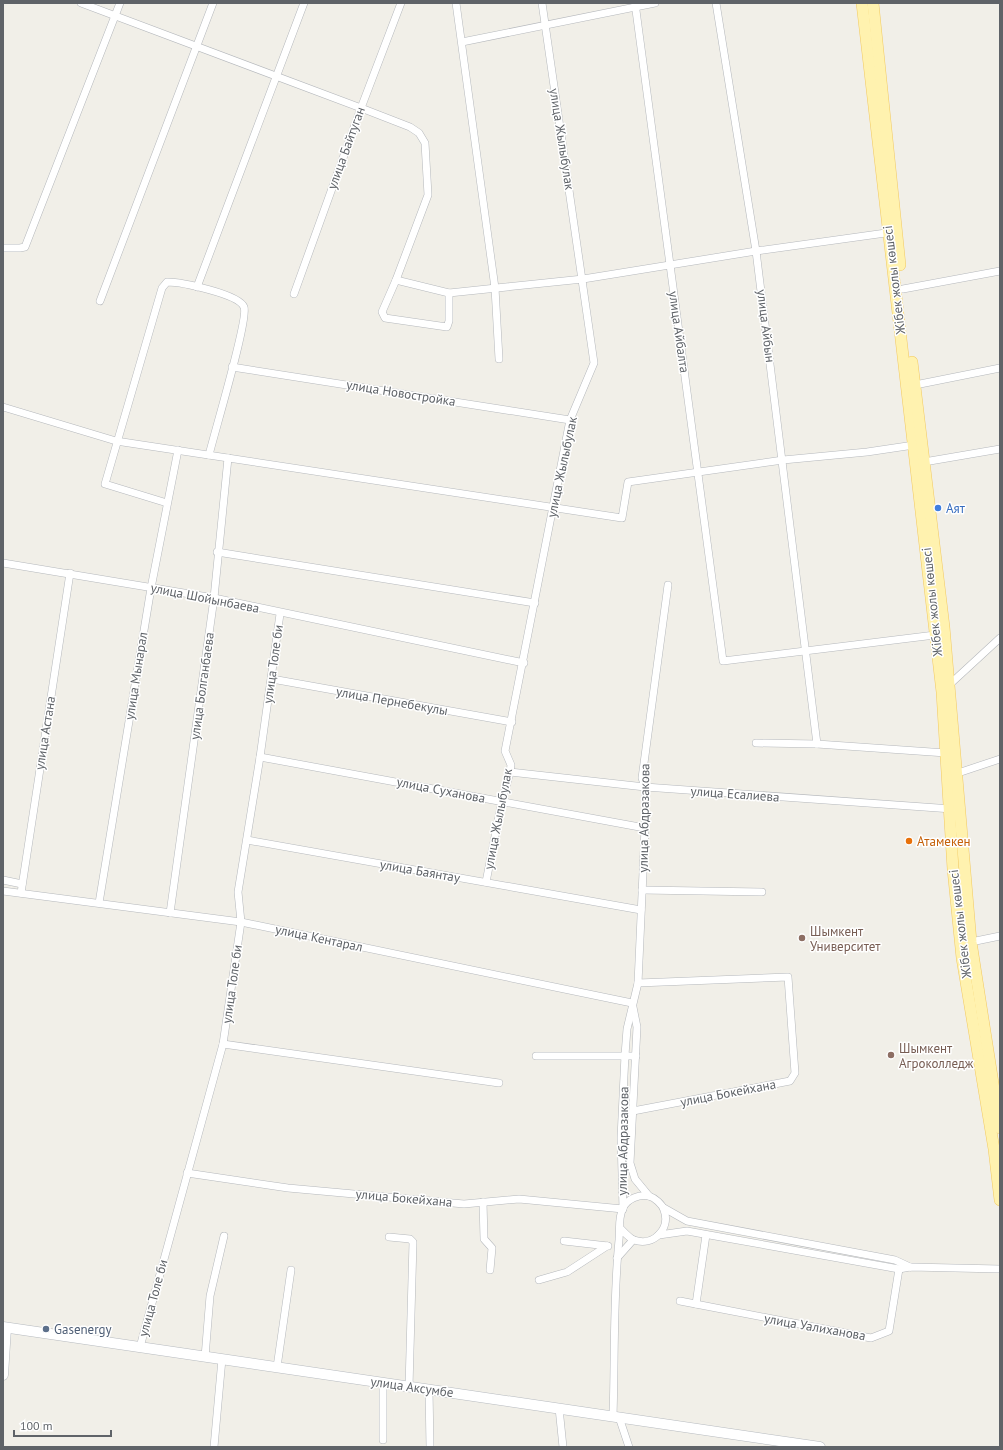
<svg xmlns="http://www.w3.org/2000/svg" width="1003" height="1450" font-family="'PT Sans',sans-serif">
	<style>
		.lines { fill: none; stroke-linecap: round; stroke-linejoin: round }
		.minor-casing { stroke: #b5b8bc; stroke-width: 8 }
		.secondary-casing { stroke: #b6babf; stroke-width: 11 }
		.primary-casing { stroke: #f2c960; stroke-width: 12 }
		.minor { stroke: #fff; stroke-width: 7 }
		.secondary { stroke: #fff; stroke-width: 10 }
		.primary { stroke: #fff2af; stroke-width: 11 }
		.shop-dot { fill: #3f7fe0; stroke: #fff; stroke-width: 1.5 }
		.food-dot { fill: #e8710a; stroke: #fff; stroke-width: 1.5 }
		.education-dot { fill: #8d6e63; stroke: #fff; stroke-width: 1.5 }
		.service-dot { fill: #5c6f8a; stroke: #fff; stroke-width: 1.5 }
		.labels { text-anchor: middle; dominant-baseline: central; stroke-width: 3; stroke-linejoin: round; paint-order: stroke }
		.street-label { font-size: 13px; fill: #5f6368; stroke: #fff }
		.shop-label { font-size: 13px; fill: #366cbe; stroke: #fff; text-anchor: start }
		.food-label { font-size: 13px; fill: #c56008; stroke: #fff; text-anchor: start }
		.education-label { font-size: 13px; fill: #785e54; stroke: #fff; text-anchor: start }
		.service-label { font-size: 13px; fill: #4e5e75; stroke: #fff; text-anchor: start }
	</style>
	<rect width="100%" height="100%" fill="#f1efe8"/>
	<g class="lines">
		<defs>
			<g id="minor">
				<path d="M81 3 361 108 410 127 419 133 425 143 428 195 396 280 449 293 583 279 756 251 893 232"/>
				<path d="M456 3 495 288 499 359"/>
				<path d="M635 3 723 661 935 635"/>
				<path d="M716 3 756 251 817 744"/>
				<path d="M462 42 655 3"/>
				<path d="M3 248H20L25 247 120 3"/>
				<path d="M396 280 382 312 385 318 447 327 449 321V293"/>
				<path d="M197 287 304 3"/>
				<path d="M903 289 1000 271"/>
				<path d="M294 294 361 108 401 3"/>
				<path d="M100 301 213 3"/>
				<path d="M232 367 570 420"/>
				<path d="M915 385 1000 368"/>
				<path d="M3 407 116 441 622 518 628 482 783 460 867 452 914 445"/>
				<path d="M924 462 1000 449"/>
				<path d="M167 503 105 484 162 288 167 282C181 282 239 294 244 307 249 318 214 434 209 455"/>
				<path d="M217 552 535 603"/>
				<path d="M3 563 214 598 524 663"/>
				<path d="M272 679 512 722"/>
				<path d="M949 685 1000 638"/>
				<path d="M756 743 817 744 946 753"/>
				<path d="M260 757 645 828"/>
				<path d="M510 772 645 787 952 809"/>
				<path d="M958 773 1000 759"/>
				<path d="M247 840 641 910"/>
				<path d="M3 880 22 884"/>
				<path d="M486 882 502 801 510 772 511 765 505 751 570 420 594 363 542 3"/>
				<path d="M642 890 762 892"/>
				<path d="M3 891 241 922 632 1003"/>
				<path d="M21 893 70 573"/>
				<path d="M99 903 151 588 178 450"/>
				<path d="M170 913 214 598 228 458"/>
				<path d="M971 942 1000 936"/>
				<path d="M633 1007 637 1027 630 1163 635 1179 649 1196"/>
				<path d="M223 1044 499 1083"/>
				<path d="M536 1056H636"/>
				<path d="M633 1111 790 1081 795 1073 788 977 638 983"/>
				<path d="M187 1173 288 1188 464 1204 519 1199 623 1209 621 1138 625 1055 627 1029 638 983 645 828V787L642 778 668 585"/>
				<path d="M483 1202 484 1239 492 1248 490 1270"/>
				<path d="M664 1208 687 1221 895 1260 910 1267"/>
				<path d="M659 1235 687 1231 899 1269 910 1267 1000 1269"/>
				<path d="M389 1237 410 1239 413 1242 409 1387"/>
				<path d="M564 1241 608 1246"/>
				<path d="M617 1258 633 1240"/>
				<path d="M539 1280 567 1272 607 1246"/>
				<path d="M680 1301 871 1338 889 1331 899 1269"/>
				<path d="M696 1304 706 1235"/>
				<path d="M140 1347 223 1044 241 922 238 892 260 757 280 614"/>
				<path d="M205 1357 210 1296 224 1236"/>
				<path d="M277 1367 291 1270"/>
				<path d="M429 1389 430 1447"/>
				<path d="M559 1408 563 1447"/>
				<path d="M613 1416C615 1358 613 1299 619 1240 620 1230 618 1217 623 1208 627 1199 639 1194 649 1196 655 1198 662 1204 664 1210 671 1229 653 1247 634 1240 629 1238 624 1232 620 1228"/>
				<path d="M619 1417 629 1447"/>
				<path d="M383 1440V1383"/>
				<path d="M214 1447 222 1359"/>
			</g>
			<g id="secondary">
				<path d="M3 1327 820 1447"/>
				<path d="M3 1375 6 1328"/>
			</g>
			<g id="primary">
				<path d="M862 3 942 692 953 869 962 958 994 1149 1000 1200"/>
				<path d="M873 3 900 265"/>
				<path d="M912 362 944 627 971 942 1000 1128"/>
			</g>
		</defs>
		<use href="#minor" class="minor-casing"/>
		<use href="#secondary" class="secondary-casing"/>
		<use href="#primary" class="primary-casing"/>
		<use href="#minor" class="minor"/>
		<use href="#secondary" class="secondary"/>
		<use href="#primary" class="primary"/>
	</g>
	<circle class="shop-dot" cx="938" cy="508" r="4"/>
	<circle class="food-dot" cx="909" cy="841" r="4"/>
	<g class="education-dot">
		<circle cx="802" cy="938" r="4"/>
		<circle cx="891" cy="1055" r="4"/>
	</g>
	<circle class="service-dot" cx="46" cy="1329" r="4"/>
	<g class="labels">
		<g class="street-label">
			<text transform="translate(562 139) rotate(81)">улица Жылыбулак</text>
			<text transform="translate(346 148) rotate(-70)">улица Байтуган</text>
			<text transform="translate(894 280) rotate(-97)">Жібек жолы көшесі</text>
			<text transform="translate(766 326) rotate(83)">улица Айбын</text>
			<text transform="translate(679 332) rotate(82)">улица Айбалта</text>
			<text transform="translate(401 393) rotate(9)">улица Новостройка</text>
			<text transform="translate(562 467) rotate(-78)">улица Жылыбулак</text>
			<text transform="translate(205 598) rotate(11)">улица Шойынбаева</text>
			<text transform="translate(932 602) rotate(-96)">Жібек жолы көшесі</text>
			<text transform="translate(273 664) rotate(-82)">улица Толе би</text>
			<text transform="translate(136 676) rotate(-81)">улица Мынарал</text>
			<text transform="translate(202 686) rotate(-82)">улица Болганбаева</text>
			<text transform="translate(392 701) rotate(10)">улица Пернебекулы</text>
			<text transform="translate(45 733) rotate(-81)">улица Астана</text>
			<text transform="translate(441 790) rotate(11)">улица Суханова</text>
			<text transform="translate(735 794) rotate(4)">улица Есалиева</text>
			<text transform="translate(644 818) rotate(-89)">улица Абдразакова</text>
			<text transform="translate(498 819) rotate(-79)">улица Жылыбулак</text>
			<text transform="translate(420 871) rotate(10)">улица Баянтау</text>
			<text transform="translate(960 924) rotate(-97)">Жібек жолы көшесі</text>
			<text transform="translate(319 938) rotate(12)">улица Кентарал</text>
			<text transform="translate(232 984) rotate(-82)">улица Толе би</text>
			<text transform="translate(728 1093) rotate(-11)">улица Бокейхана</text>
			<text transform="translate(623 1141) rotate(-89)">улица Абдразакова</text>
			<text transform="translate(404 1198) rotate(5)">улица Бокейхана</text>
			<text transform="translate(153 1298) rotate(-75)">улица Толе би</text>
			<text transform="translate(815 1327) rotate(10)">улица Уалиханова</text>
			<text transform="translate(412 1387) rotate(8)">улица Аксумбе</text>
		</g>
		<g class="shop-label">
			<text x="946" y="508">Аят</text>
		</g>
		<g class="food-label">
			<text x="917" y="841">Атамекен</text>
		</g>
		<g class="education-label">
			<text x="810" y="931">Шымкент<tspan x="810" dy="15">Университет</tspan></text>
			<text x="899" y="1048">Шымкент<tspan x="899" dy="15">Агроколледж</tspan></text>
		</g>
		<g class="service-label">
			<text x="54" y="1329">Gasenergy</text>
		</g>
	</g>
	<rect width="1003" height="1450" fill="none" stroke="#5f6368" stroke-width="8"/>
	<path d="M14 1430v6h97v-6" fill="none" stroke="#5f6368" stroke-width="2"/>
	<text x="20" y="1430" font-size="12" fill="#5f6368" stroke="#ffffff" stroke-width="3" paint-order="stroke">100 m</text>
</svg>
